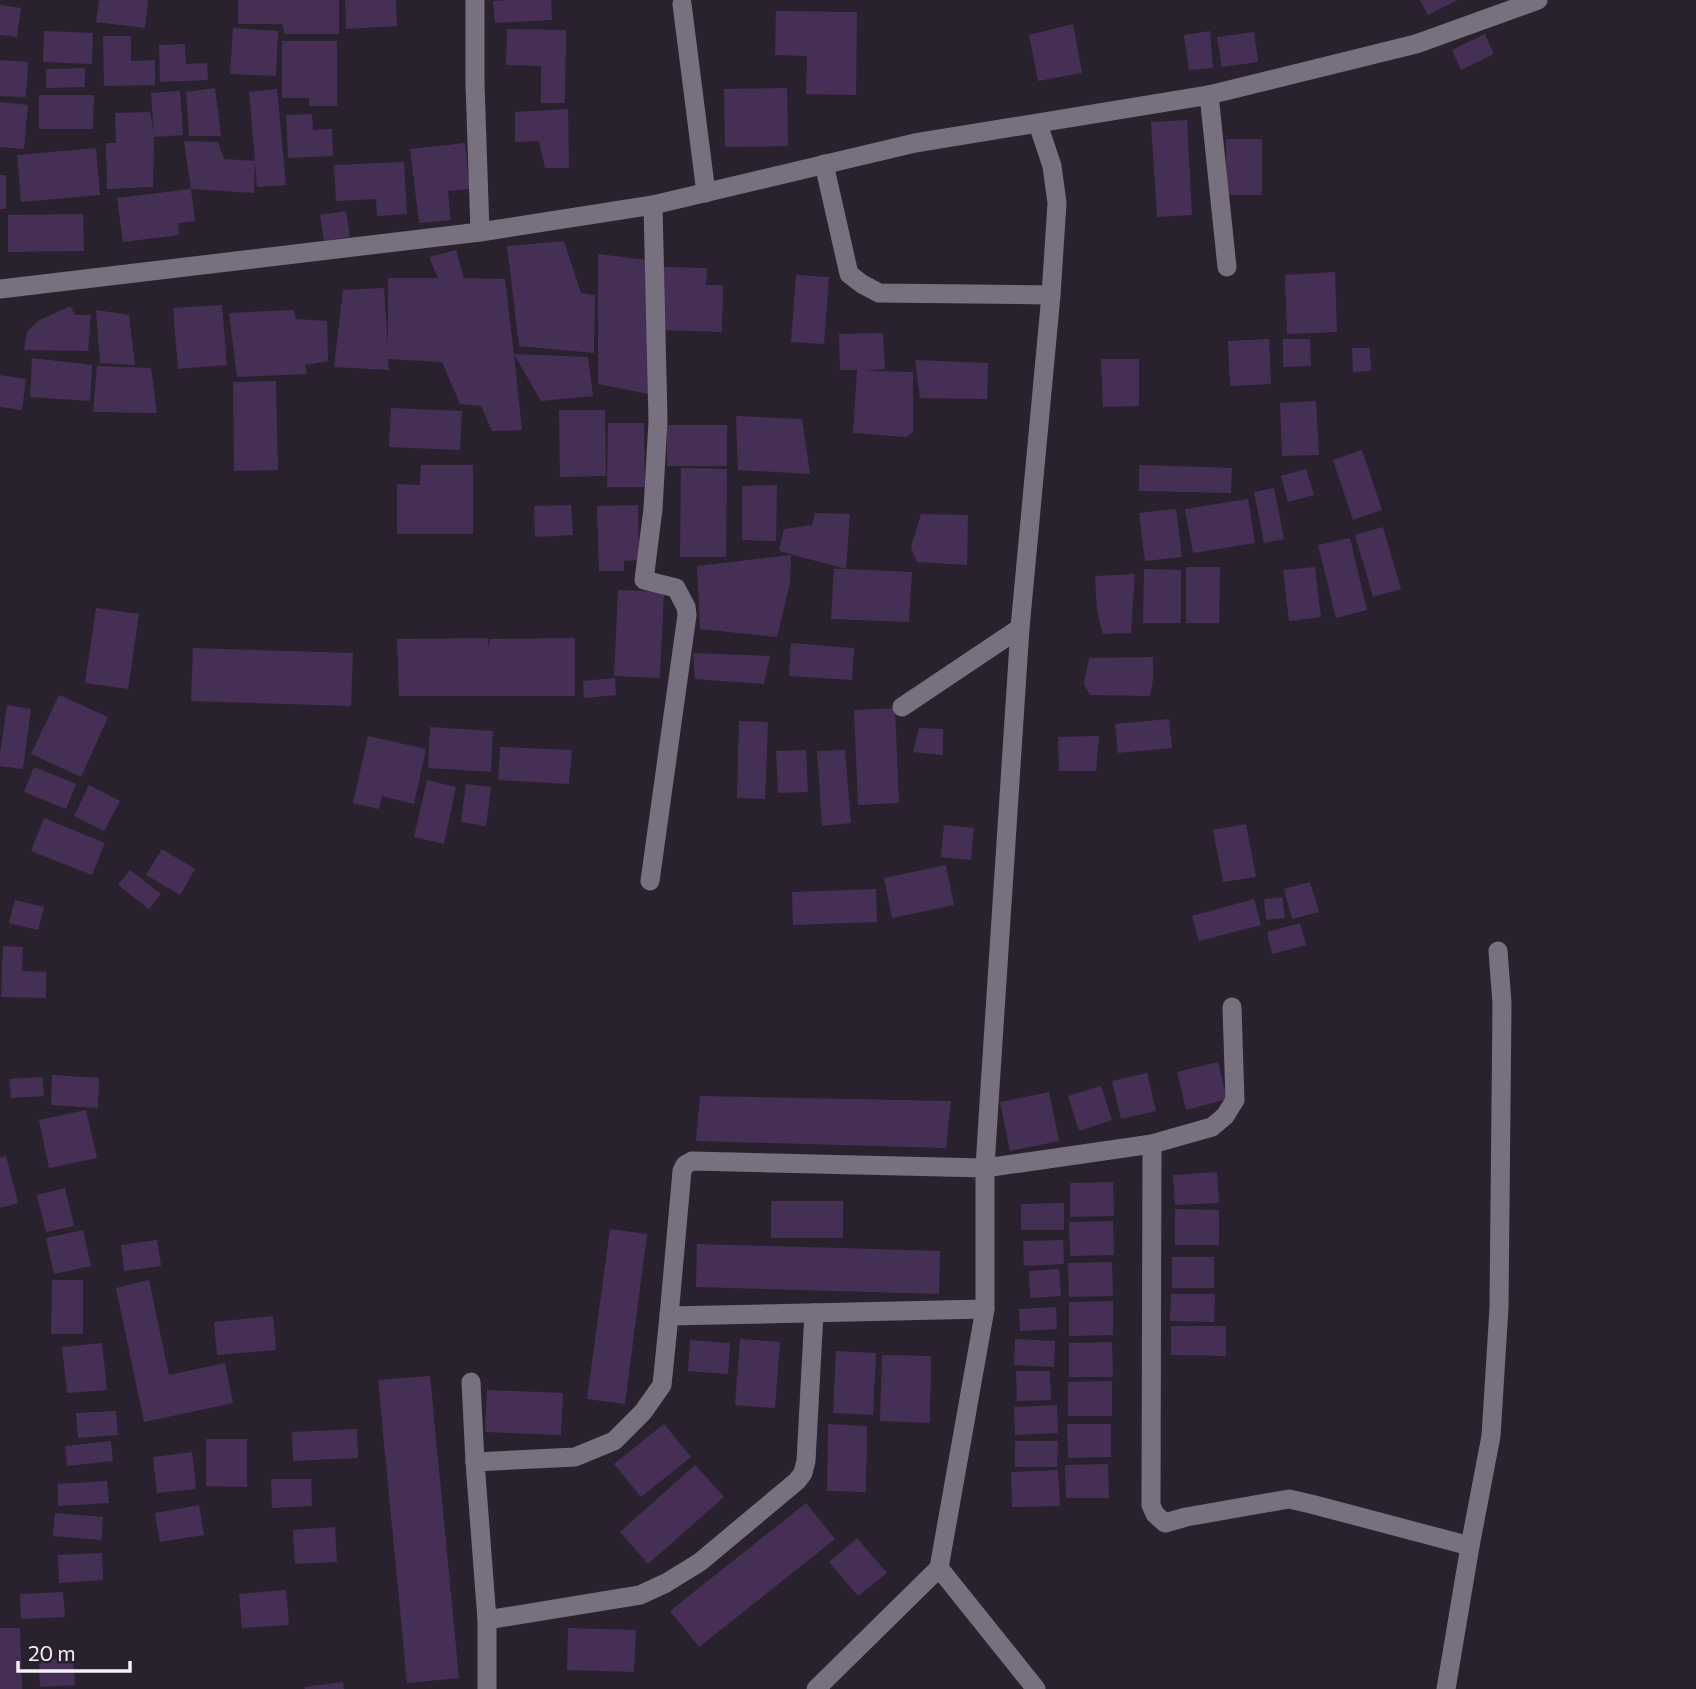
<svg xmlns="http://www.w3.org/2000/svg" width="1696" height="1689" font-family="Commissioner,sans-serif">
	<style>
		.building { fill: #462f55 }
		.lines { fill: none; stroke-linecap: round; stroke-linejoin: round }
		.minor { stroke: #79707f; stroke-width: 19 }
	</style>
	<rect width="100%" height="100%" fill="#29222e"/>
	<g class="building">
		<path d="M99 0H148L145 28 96 22Z"/>
		<path d="M238 0H339V34H285L282 24H238Z"/>
		<path d="M345 0H396L397 26 346 29Z"/>
		<path d="M510 0H551L552 20 495 23 493 1Z"/>
		<path d="M1420 0H1457L1428 15Z"/>
		<path d="M0 5 21 8 17 37 0 35Z"/>
		<path d="M776 11 857 12 856 95 806 94 807 56 775 55Z"/>
		<path d="M1073 24 1082 73 1038 81 1029 35Z"/>
		<path d="M233 28 278 31 276 76 230 74Z"/>
		<path d="M507 29 566 30 565 103H541V66L506 65Z"/>
		<path d="M44 31 93 33 92 64 43 62Z"/>
		<path d="M1210 31 1213 68 1189 70 1184 35Z"/>
		<path d="M1254 32 1258 62 1222 67 1217 37Z"/>
		<path d="M1485 34 1494 54 1461 70 1452 50Z"/>
		<path d="M103 36H131V61L155 60V85L104 86Z"/>
		<path d="M282 41H337V106H309V98H282Z"/>
		<path d="M185 44 186 64 207 63 208 80 160 82 159 45Z"/>
		<path d="M0 60 28 62 26 97 0 96Z"/>
		<path d="M85 68V87L46 88V69Z"/>
		<path d="M215 88 221 136H189L186 92Z"/>
		<path d="M787 88 788 146 725 147 724 89Z"/>
		<path d="M277 89 286 185 257 187 255 161 254 193 191 189 195 221 178 223 179 235 123 242 117 198 191 189 184 141 218 142 224 159 255 161 249 92Z"/>
		<path d="M180 91 183 135 154 137 153 187 107 189 106 143H116L115 113 150 112 154 135 151 93Z"/>
		<path d="M39 95H94L93 129H39Z"/>
		<path d="M0 102 28 105 24 149 0 147Z"/>
		<path d="M568 109 569 168H545L539 141 515 142V112Z"/>
		<path d="M312 114 313 130 332 129 333 156 288 158 286 115Z"/>
		<path d="M1187 120 1192 215 1157 217 1151 122Z"/>
		<rect x="1226" y="139" width="36" height="56"/>
		<path d="M465 143 470 189 448 191 451 220 419 223 410 149Z"/>
		<path d="M96 148 100 195 21 202 17 155Z"/>
		<path d="M404 162 407 214 377 216 376 199 336 201 334 165Z"/>
		<rect x="0" y="175" width="6" height="34"/>
		<path d="M346 211 350 237 324 241 320 215Z"/>
		<path d="M83 214 84 251 8 252V215Z"/>
		<path d="M564 241 581 293 595 295 594 353 519 346 507 246Z"/>
		<path d="M456 250 464 278 505 279 514 354 588 357 593 396 541 401 514 354 522 430 492 431 481 406 460 404 442 362 388 359 389 370 334 367 343 290 384 288 388 347V278H438L429 257Z"/>
		<path d="M598 254 647 260 649 394 598 384Z"/>
		<path d="M664 267 707 268 706 285H723L722 332 662 330Z"/>
		<path d="M1335 272 1337 332 1287 334 1285 275Z"/>
		<path d="M796 275 829 277 824 344 791 342Z"/>
		<path d="M222 305 227 365 178 369 173 308Z"/>
		<path d="M70 306 75 315H91L88 351 24 350 27 332 38 321Z"/>
		<path d="M96 310 129 315 135 365 100 363Z"/>
		<path d="M294 310 296 319 327 321 328 361 305 365 307 374 237 377 229 313Z"/>
		<path d="M883 333 885 369 865 371 913 372V432L906 437 853 433 857 370H840L839 334Z"/>
		<path d="M1269 339 1271 384 1230 386 1228 341Z"/>
		<path d="M1283 339H1310L1311 366 1283 367Z"/>
		<path d="M1352 348H1370L1371 371 1353 372Z"/>
		<path d="M32 358 92 365 90 401 30 397Z"/>
		<path d="M1101 359H1139V406L1103 407Z"/>
		<path d="M915 360 988 363 987 399 920 398Z"/>
		<path d="M97 366 151 368 157 413 93 412Z"/>
		<path d="M0 375 26 379 22 410 0 407Z"/>
		<path d="M276 381 278 470 234 471 233 382Z"/>
		<path d="M1316 401 1319 455 1282 456 1280 403Z"/>
		<path d="M391 408 462 411 460 450 389 447Z"/>
		<path d="M559 410H605L606 476 560 477Z"/>
		<path d="M736 416 802 419 810 474 738 470Z"/>
		<path d="M608 423H644L645 487H607Z"/>
		<rect x="667" y="425" width="60" height="41"/>
		<path d="M1362 450 1382 510 1353 520 1333 460Z"/>
		<path d="M421 465H473V534H397V484L420 485Z"/>
		<path d="M1139 465 1232 468 1231 493 1139 491Z"/>
		<path d="M681 468 727 469 726 557H680Z"/>
		<path d="M1306 469 1314 495 1288 502 1281 476Z"/>
		<path d="M777 485 776 541 742 540V486Z"/>
		<path d="M1274 488 1284 539 1264 543 1254 492Z"/>
		<path d="M1248 499 1255 543 1193 553 1185 509Z"/>
		<path d="M571 505 573 535 535 537 534 506Z"/>
		<path d="M638 505 639 560 624 561V571H599L597 506Z"/>
		<path d="M1176 509 1182 557 1145 561 1139 513Z"/>
		<path d="M815 513 850 514 846 569 912 572 909 622 831 619 834 569H846L779 551 784 529 812 525Z"/>
		<path d="M921 514 968 515 967 565 917 562 911 547Z"/>
		<path d="M1383 527 1401 589 1373 597 1355 535Z"/>
		<path d="M1350 538 1367 610 1336 618 1318 545Z"/>
		<path d="M791 555 790 583 777 637 700 629 697 566Z"/>
		<path d="M1186 567H1220L1219 623H1186Z"/>
		<path d="M1315 567 1321 617 1289 621 1283 570Z"/>
		<path d="M1144 569 1181 570V623H1143Z"/>
		<path d="M1135 574 1131 633 1103 634 1097 611 1095 576Z"/>
		<path d="M618 590 664 592 660 678 614 676Z"/>
		<path d="M96 608 139 614 128 689 85 683Z"/>
		<path d="M488 638 489 650 490 639 575 638V696H399L397 639Z"/>
		<path d="M791 643 854 648 852 680 789 676Z"/>
		<path d="M193 648 353 653 351 706 191 701Z"/>
		<path d="M693 653 770 656 764 684 695 679Z"/>
		<path d="M1153 657V679L1150 696 1090 695 1084 684 1089 658Z"/>
		<path d="M615 678 616 695 584 698 583 681Z"/>
		<path d="M59 695 108 717 81 777 31 754Z"/>
		<path d="M7 705 31 709 23 769 0 766V753Z"/>
		<path d="M895 708 899 803 858 805 854 710Z"/>
		<path d="M1169 719 1172 748 1118 753 1115 724Z"/>
		<path d="M739 721 768 722 765 799 737 798Z"/>
		<path d="M430 727 493 731 491 772 428 768Z"/>
		<path d="M919 728 943 729V755L913 752Z"/>
		<path d="M368 736 426 749 414 804 382 796 379 809 353 803Z"/>
		<path d="M1099 736 1096 771H1059L1058 737Z"/>
		<path d="M500 747 572 750 569 784 498 780Z"/>
		<path d="M806 750 808 792 778 793 776 751Z"/>
		<path d="M845 750 851 823 822 826 817 751Z"/>
		<path d="M34 767 76 784 66 809 24 792Z"/>
		<path d="M427 780 456 787 444 844 414 837Z"/>
		<path d="M466 784 491 787 486 826 461 822Z"/>
		<path d="M89 785 120 801 104 831 74 816Z"/>
		<path d="M44 818 105 843 92 875 31 851Z"/>
		<path d="M1246 824 1256 877 1223 882 1213 830Z"/>
		<path d="M944 825 974 828 971 860 941 857Z"/>
		<path d="M162 849 195 869 180 895 146 875Z"/>
		<path d="M946 865 954 905 892 918 884 878Z"/>
		<path d="M130 870 161 894 149 909 118 885Z"/>
		<path d="M1310 882 1319 912 1292 919 1284 889Z"/>
		<path d="M876 889 877 922 793 925 792 892Z"/>
		<path d="M1282 897 1285 918 1266 920 1264 899Z"/>
		<path d="M1254 899 1261 925 1199 941 1192 916Z"/>
		<path d="M15 900 44 907 38 930 9 923Z"/>
		<path d="M1300 923 1306 945 1272 954 1267 932Z"/>
		<path d="M3 946 23 947 22 971 46 972V998L1 997Z"/>
		<path d="M1218 1062 1227 1099 1186 1110 1177 1072Z"/>
		<path d="M1147 1073 1156 1111 1121 1119 1112 1081Z"/>
		<path d="M52 1075 99 1078 98 1108 51 1105Z"/>
		<path d="M42 1077 44 1096 11 1098 9 1079Z"/>
		<path d="M1101 1086 1112 1120 1079 1131 1068 1096Z"/>
		<path d="M1049 1092 1059 1141 1010 1151 1000 1102Z"/>
		<path d="M700 1096 951 1101 946 1148 696 1141Z"/>
		<path d="M86 1110 97 1158 49 1168 39 1120Z"/>
		<path d="M6 1156 18 1203 0 1208V1158Z"/>
		<path d="M1217 1172 1219 1203 1175 1205 1173 1175Z"/>
		<path d="M1113 1182 1114 1216 1070 1217V1183Z"/>
		<path d="M65 1188 74 1226 46 1232 37 1195Z"/>
		<rect x="771" y="1201" width="72" height="37"/>
		<path d="M1064 1203V1230H1021V1204Z"/>
		<path d="M1175 1209 1219 1210V1245H1175Z"/>
		<path d="M1113 1221 1114 1255 1070 1256 1069 1222Z"/>
		<path d="M610 1229 647 1234 625 1404 587 1399Z"/>
		<path d="M83 1230 91 1266 54 1274 46 1238Z"/>
		<path d="M157 1240 161 1266 124 1271 121 1245Z"/>
		<path d="M1063 1240 1064 1264 1024 1266 1023 1241Z"/>
		<path d="M697 1244 940 1251 939 1294 696 1287Z"/>
		<rect x="1172" y="1257" width="42" height="31"/>
		<path d="M1112 1262 1113 1296 1069 1297 1068 1263Z"/>
		<path d="M1059 1269 1061 1296 1030 1298 1029 1271Z"/>
		<path d="M52 1280H83V1334H51Z"/>
		<path d="M149 1280 169 1375 225 1363 233 1403 144 1422 116 1288Z"/>
		<path d="M1171 1294H1215L1214 1322 1170 1321Z"/>
		<path d="M1113 1301V1335L1069 1336V1302Z"/>
		<path d="M1056 1307 1057 1329 1020 1331 1019 1309Z"/>
		<path d="M273 1316 276 1350 217 1355 214 1322Z"/>
		<path d="M1171 1326H1226V1356L1171 1355Z"/>
		<path d="M740 1339 780 1342 775 1408 735 1405Z"/>
		<path d="M1015 1339 1055 1341 1054 1367 1014 1365Z"/>
		<path d="M690 1340 730 1343 728 1374 688 1371Z"/>
		<path d="M1112 1342 1113 1377H1069V1343Z"/>
		<path d="M102 1343 107 1390 67 1393 62 1347Z"/>
		<path d="M836 1351 876 1353 873 1415 833 1413Z"/>
		<path d="M882 1355 931 1356 930 1423 880 1421Z"/>
		<path d="M1016 1371H1050L1051 1400 1017 1401Z"/>
		<path d="M430 1376 459 1678 407 1683 378 1380Z"/>
		<path d="M1112 1381V1416H1068V1382Z"/>
		<path d="M487 1390 563 1393 561 1435 485 1432Z"/>
		<path d="M1057 1405 1058 1433 1015 1435 1014 1407Z"/>
		<path d="M116 1411 118 1435 78 1438 76 1413Z"/>
		<path d="M664 1424 691 1457 641 1497 614 1464Z"/>
		<path d="M828 1424 867 1426 866 1492 827 1491Z"/>
		<path d="M1067 1424H1111V1457L1068 1458Z"/>
		<path d="M357 1429 358 1458 293 1461 292 1432Z"/>
		<path d="M206 1439H247V1487L206 1486Z"/>
		<path d="M111 1441 113 1461 67 1466 65 1446Z"/>
		<path d="M1015 1441H1058L1057 1467H1015Z"/>
		<path d="M192 1452 196 1489 157 1493 153 1457Z"/>
		<path d="M1108 1464 1109 1498H1066L1065 1465Z"/>
		<path d="M695 1465 724 1497 648 1564 620 1532Z"/>
		<path d="M1058 1470 1060 1506 1012 1507 1011 1472Z"/>
		<path d="M271 1479H311L312 1506 272 1508Z"/>
		<path d="M107 1481 109 1503 58 1506V1484Z"/>
		<path d="M806 1503 835 1539 699 1647 670 1611Z"/>
		<path d="M199 1505 204 1535 160 1542 155 1513Z"/>
		<path d="M55 1513 103 1517 101 1540 53 1536Z"/>
		<path d="M335 1527 337 1562 295 1564 293 1530Z"/>
		<path d="M857 1538 887 1573 858 1596 829 1562Z"/>
		<path d="M102 1553 103 1580 59 1583 58 1555Z"/>
		<path d="M286 1590 289 1625 242 1628 239 1594Z"/>
		<path d="M63 1592 65 1617 21 1619 20 1594Z"/>
		<path d="M0 1628H20L22 1689H0Z"/>
		<path d="M568 1628 636 1630 634 1672 567 1670Z"/>
		<path d="M73 1658 75 1685 40 1687 39 1660Z"/>
		<path d="M343 1682 344 1689H305L304 1687Z"/>
	</g>
	<g class="lines">
		<g class="minor">
			<path d="M475 0V84L480 232"/>
			<path d="M682 4 706 193"/>
			<path d="M1209 95 1227 267"/>
			<path d="M824 164 849 274 862 284 879 293 1051 295"/>
			<path d="M0 289 480 232 653 205 915 143 1209 95 1416 44 1538 0"/>
			<path d="M902 707 1020 628"/>
			<path d="M650 881 687 615 686 607 676 588 644 580 653 509 658 421 653 205"/>
			<path d="M1152 1144 1151 1505 1155 1514 1165 1523 1186 1517 1289 1499 1311 1504 1470 1546 1446 1689"/>
			<path d="M669 1316 985 1309"/>
			<path d="M471 1382 475 1462"/>
			<path d="M1470 1546 1491 1436 1499 1308 1502 1003 1498 951"/>
			<path d="M939 1568 1036 1689"/>
			<path d="M487 1620 475 1462 575 1457 614 1441 643 1412 662 1385 669 1316 682 1171 685 1165 692 1161 985 1168 1152 1144 1212 1127 1225 1116 1235 1100 1232 1007"/>
			<path d="M487 1689V1620L640 1595 666 1583 700 1562 797 1481 803 1473 806 1461 814 1313"/>
			<path d="M816 1689 939 1568 985 1309V1168L989 1103 1020 628 1051 295 1057 203 1052 166 1038 124"/>
		</g>
	</g>
	<path d="M18 1661v10h112v-10" fill="none" stroke="#f5f0f8" stroke-width="3.5"/>
	<text x="28" y="1661" font-size="21" fill="#f5f0f8" stroke="#29222e" stroke-width="5" paint-order="stroke">20 m</text>
</svg>
